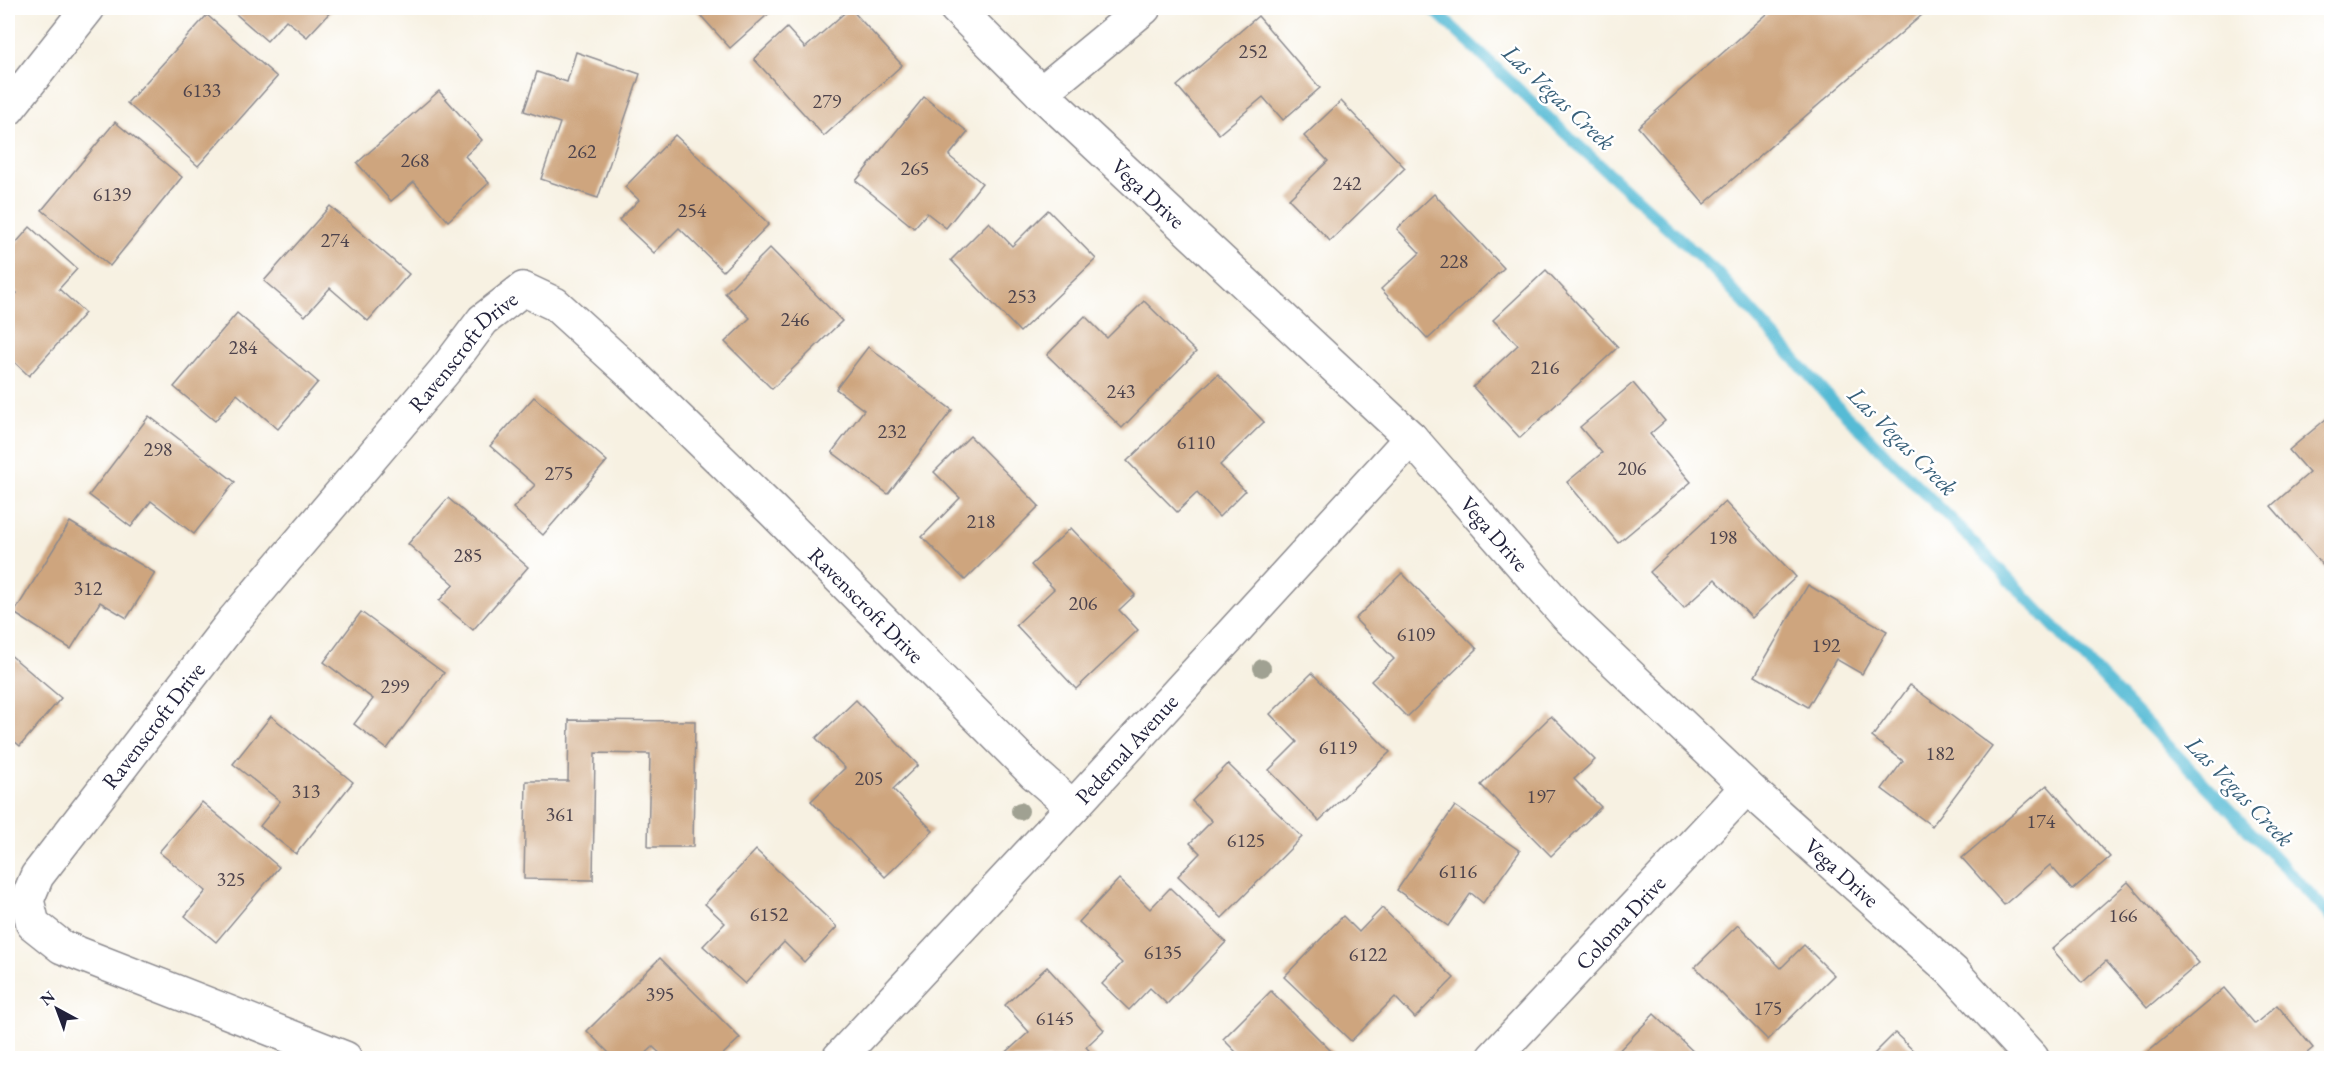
<svg xmlns="http://www.w3.org/2000/svg" width="2339" height="1066" font-family="'EB Garamond',serif">
	<style>
		.lines { fill: none; stroke-linecap: round; stroke-linejoin: round }
		.stream { stroke: #56bbd5; stroke-width: 12 }
		.building { fill: #cea57e }
		.minor-casing { stroke: #8c8a8e; stroke-width: 36 }
		.minor { stroke: #fff; stroke-width: 33 }
		.tree { fill: #a0a192 }
		.labels { text-anchor: middle; dominant-baseline: central; stroke-width: 5; stroke-linejoin: round; paint-order: stroke }
		.number-label { font-size: 20px; fill: #4d434c }
		.street-label { font-size: 22px; fill: #22223b; stroke: #fff }
		.water-label { font-size: 24px; font-style: italic; fill: #375f79; stroke: #fff }
	</style>
	<rect width="100%" height="100%" fill="#fff"/>
	<filter id="ink" filterUnits="userSpaceOnUse"><feTurbulence type="fractalNoise" baseFrequency=".0167" numOctaves="2"/><feDisplacementMap in="SourceGraphic" scale="12" xChannelSelector="R" yChannelSelector="G"/><feConvolveMatrix kernelMatrix="1 2 1 2 8 2 1 2 1" color-interpolation-filters="sRGB"/></filter>
	<filter id="wash" filterUnits="userSpaceOnUse"><feTurbulence type="fractalNoise" baseFrequency=".008" numOctaves="4" result="noise"/><feDisplacementMap in="SourceGraphic" scale="24" xChannelSelector="R" yChannelSelector="G"/><feGaussianBlur stdDeviation="1.35" result="paint"/><feColorMatrix in="noise" values="0 0 0 0 0 0 0 0 0 0 0 0 0 0 0 0 0 1.4 0 .05"/><feComposite in="paint" operator="in"/></filter>
	<g filter="url(#wash)">
		<rect width="100%" height="100%" fill="#f7f1e2"/>
		<g class="lines">
			<path class="stream" d="M1432 8 1565 133 1717 273 1836 405 1951 519 2332 917"/>
		</g>
		<g id="blocks">
			<g class="building">
				<path d="M229 8H334L307 37 286 20 267 41Z"/>
				<path d="M694 8H775L730 48Z"/>
				<path d="M850 8 902 65 824 136 754 59 787 28 805 48Z"/>
				<path d="M1774 8H1930L1704 204 1638 127Z"/>
				<path d="M207 15 277 77 198 166 127 103Z"/>
				<path d="M1258 16 1320 88 1283 120 1263 97 1219 134 1177 86Z"/>
				<path d="M576 52 640 74 598 198 541 179 560 123 524 111 537 72 567 82Z"/>
				<path d="M439 91 482 140 465 156 489 183 448 221 414 182 391 201 357 163Z"/>
				<path d="M924 97 968 132 949 156 982 183 946 228 927 213 914 228 856 181Z"/>
				<path d="M1341 101 1405 168 1330 241 1289 199 1328 161 1304 136Z"/>
				<path d="M115 122 182 177 110 266 42 210Z"/>
				<path d="M675 135 769 224 723 271 679 228 654 253 619 220 639 200 625 187Z"/>
				<path d="M1434 194 1504 268 1428 339 1381 289 1420 253 1397 229Z"/>
				<path d="M330 206 409 274 368 321 330 288 305 316 264 281Z"/>
				<path d="M1048 210 1096 259 1020 332 951 260 989 222 1012 246Z"/>
				<path d="M30 227 77 269 59 289 85 313 29 376 8 356V303L17 293 8 285V252Z"/>
				<path d="M770 248 842 321 772 389 725 342 750 318 725 293Z"/>
				<path d="M1546 270 1618 347 1520 438 1473 387 1518 345 1493 320Z"/>
				<path d="M1144 301 1196 352 1122 428 1047 355 1085 316 1107 338Z"/>
				<path d="M237 313 318 382 278 429 237 394 215 421 174 387Z"/>
				<path d="M868 347 952 410 888 494 832 452 864 410 836 389Z"/>
				<path d="M1218 374 1264 422 1220 465 1245 491 1219 517 1197 493 1177 512 1127 461Z"/>
				<path d="M1633 383 1665 421 1650 434 1691 482 1618 543 1567 482 1602 453 1580 427Z"/>
				<path d="M534 397 607 461 543 535 513 508 535 485 490 446Z"/>
				<path d="M2332 414V576L2271 506 2309 473 2289 450Z"/>
				<path d="M149 416 235 482 194 534 151 501 131 527 89 495Z"/>
				<path d="M970 436 1039 506 965 580 922 537 960 498 934 472Z"/>
				<path d="M448 498 528 567 473 630 439 601 454 584 408 544Z"/>
				<path d="M1725 502 1796 577 1752 618 1715 579 1684 608 1650 572Z"/>
				<path d="M70 522 155 573 127 618 100 602 71 649 14 613Z"/>
				<path d="M1071 528 1135 595 1119 610 1138 630 1076 689 1016 625 1054 589 1031 565Z"/>
				<path d="M1402 573 1477 649 1407 717 1371 681 1394 659 1355 619Z"/>
				<path d="M1808 585 1887 631 1862 674 1836 659 1808 707 1755 676Z"/>
				<path d="M361 612 444 673 387 749 354 724 373 699 324 662Z"/>
				<path d="M8 653 61 698 20 746 8 736Z"/>
				<path d="M1312 673 1390 752 1319 821 1269 770 1297 742 1270 714Z"/>
				<path d="M1910 685 1992 746 1932 826 1882 789 1903 761 1872 737Z"/>
				<path d="M856 700 918 765 893 789 933 831 885 877 811 801 845 768 816 738Z"/>
				<path d="M271 716 353 782 296 854 260 826 280 801 233 764Z"/>
				<path d="M1551 716 1595 760 1574 779 1601 807 1551 856 1481 785Z"/>
				<path d="M569 720 695 721 693 847H648L650 754 595 753 593 880 524 879 526 781H568Z"/>
				<path d="M1228 764 1302 837 1222 918 1178 876 1200 853 1190 843 1212 821 1192 801Z"/>
				<path d="M2047 785 2110 857 2072 890 2050 865 2004 905 1962 858Z"/>
				<path d="M202 802 279 867 216 942 185 916 206 891 159 852Z"/>
				<path d="M1455 806 1520 851 1483 903 1471 893 1448 926 1397 890Z"/>
				<path d="M756 850 837 927 804 962 784 942 745 984 703 946 725 923 705 904Z"/>
				<path d="M1119 879 1150 909 1170 888 1226 942 1167 1004 1150 988 1129 1010 1102 984 1122 963 1079 922Z"/>
				<path d="M2128 882 2199 963 2147 1008 2106 961 2082 983 2052 949Z"/>
				<path d="M1382 908 1454 978 1415 1018 1395 997 1351 1041 1284 977 1343 916 1359 932Z"/>
				<path d="M1738 925 1781 968 1804 945 1834 975 1768 1040 1695 967Z"/>
				<path d="M660 958 740 1038 719 1058H665L653 1047 641 1058H614L587 1031Z"/>
				<path d="M1047 967 1104 1030 1086 1047 1096 1058H1000L1029 1032 1005 1005Z"/>
				<path d="M2224 988 2255 1024 2277 1005 2313 1048 2301 1058H2141Z"/>
				<path d="M1271 991 1338 1058H1242L1223 1039Z"/>
				<path d="M1654 1014 1700 1058H1612Z"/>
				<path d="M1895 1033 1921 1058H1870Z"/>
			</g>
		</g>
	</g>
	<g filter="url(#ink)">
		<use href="#blocks" fill-opacity="0" stroke="#8c8a8e" stroke-width="1.5"/>
		<g class="lines">
			<defs>
				<g id="minor">
					<path id="s1" d="M956 8 1041 93 1411 438 1567 616 1747 787 1953 972 2032 1058"/>
					<path d="M1041 93 1144 8"/>
					<path d="M8 109 88 8"/>
					<path id="s2" d="M345 1058 62 947 33 924 27 900 37 876 234 620 447 368 483 320 523 289 555 304 631 373 772 510 1035 774 1073 807"/>
					<path id="s3" d="M839 1058 1073 807 1411 438"/>
					<path id="s4" d="M1493 1058 1747 787"/>
				</g>
			</defs>
			<use href="#minor" class="minor-casing"/>
			<use href="#minor" class="minor"/>
		</g>
		<g class="tree">
			<circle cx="1262" cy="668" r="9"/>
			<circle cx="1020" cy="811" r="9"/>
		</g>
	</g>
	<g class="labels">
		<g class="number-label">
			<text x="1253" y="51">252</text>
			<text x="202" y="90">6133</text>
			<text x="827" y="101">279</text>
			<text x="582" y="151">262</text>
			<text x="415" y="160">268</text>
			<text x="915" y="168">265</text>
			<text x="1347" y="183">242</text>
			<text x="112" y="194">6139</text>
			<text x="692" y="210">254</text>
			<text x="335" y="240">274</text>
			<text x="1454" y="261">228</text>
			<text x="1022" y="296">253</text>
			<text x="795" y="319">246</text>
			<text x="243" y="347">284</text>
			<text x="1545" y="367">216</text>
			<text x="1121" y="391">243</text>
			<text x="892" y="431">232</text>
			<text x="1196" y="442">6110</text>
			<text x="158" y="449">298</text>
			<text x="1632" y="468">206</text>
			<text x="559" y="473">275</text>
			<text x="981" y="521">218</text>
			<text x="1723" y="537">198</text>
			<text x="468" y="555">285</text>
			<text x="88" y="588">312</text>
			<text x="1083" y="603">206</text>
			<text x="1416" y="634">6109</text>
			<text x="1826" y="645">192</text>
			<text x="395" y="686">299</text>
			<text x="1338" y="747">6119</text>
			<text x="1940" y="753">182</text>
			<text x="869" y="778">205</text>
			<text x="306" y="791">313</text>
			<text x="1541" y="796">197</text>
			<text x="560" y="814">361</text>
			<text x="2041" y="821">174</text>
			<text x="1246" y="840">6125</text>
			<text x="1458" y="871">6116</text>
			<text x="231" y="879">325</text>
			<text x="769" y="914">6152</text>
			<text x="2123" y="915">166</text>
			<text x="1163" y="952">6135</text>
			<text x="1368" y="954">6122</text>
			<text x="660" y="994">395</text>
			<text x="1768" y="1008">175</text>
			<text x="1055" y="1018">6145</text>
		</g>
		<g class="street-label">
			<text stroke="none"><textPath href="#s1" startOffset="267">Vega Drive</textPath></text>
			<text stroke="none"><textPath href="#s2" startOffset="1068">Ravenscroft Drive</textPath></text>
			<text stroke="none"><textPath href="#s1" startOffset="753">Vega Drive</textPath></text>
			<text stroke="none"><textPath href="#s2" startOffset="1624">Ravenscroft Drive</textPath></text>
			<text stroke="none"><textPath href="#s2" startOffset="582">Ravenscroft Drive</textPath></text>
			<text stroke="none"><textPath href="#s3" startOffset="422">Pedernal Avenue</textPath></text>
			<text stroke="none"><textPath href="#s1" startOffset="1239">Vega Drive</textPath></text>
			<text stroke="none"><textPath href="#s4" startOffset="186">Coloma Drive</textPath></text>
		</g>
		<g class="water-label">
			<text transform="translate(1559 97) rotate(43)">Las Vegas Creek</text>
			<text transform="translate(1903 441) rotate(45)">Las Vegas Creek</text>
			<text transform="translate(2240 791) rotate(46)">Las Vegas Creek</text>
		</g>
	</g>
	<rect width="2339" height="1066" fill="none" stroke="#fff" stroke-width="30"/>
	<g transform="translate(57 1009) rotate(319)" stroke="#ffffff" stroke-width="4.5" paint-order="stroke">
	<path d="M0-4.5L10 22L0 15L-10 22Z" fill="#22223b"/>
	<text y="-9" font-size="16" font-weight="bold" text-anchor="middle" fill="#22223b">N</text>
	</g>
</svg>
